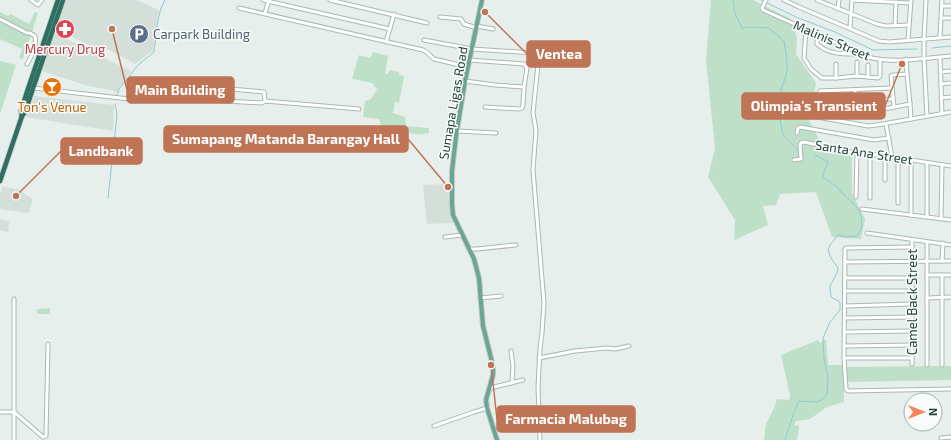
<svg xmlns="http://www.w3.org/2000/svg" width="951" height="440" font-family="'Exo 2',sans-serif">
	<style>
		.built { fill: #d4dfda }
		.green { fill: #bfe0c8 }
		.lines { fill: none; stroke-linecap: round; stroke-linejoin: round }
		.stream { stroke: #8ec9d4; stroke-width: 1 }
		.minor-casing { stroke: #a8b8b2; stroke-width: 5 }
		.major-casing { stroke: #c2cac8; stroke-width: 6 }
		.highway-casing { stroke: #c2cac8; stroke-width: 6 }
		.minor { stroke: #fff; stroke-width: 3 }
		.major { stroke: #6aa596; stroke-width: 4 }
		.highway { stroke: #2f6f62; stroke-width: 4.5 }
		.labels { text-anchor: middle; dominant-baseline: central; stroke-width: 3; stroke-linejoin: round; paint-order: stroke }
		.service-label { font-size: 13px; fill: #4e5e75; stroke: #f7fbf9; text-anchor: start }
		.street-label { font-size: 13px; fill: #24423a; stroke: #f7fbf9 }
		.health-label { font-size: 13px; fill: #be3a42; stroke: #f7fbf9 }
		.food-label { font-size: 13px; fill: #c56008; stroke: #f7fbf9 }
		.leader { fill: none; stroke: #c07456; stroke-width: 1.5 }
		.callout-dot { fill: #c07456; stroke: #f7fbf9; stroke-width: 1.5 }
		.callout { fill: #c07456; stroke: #c07456; stroke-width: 1.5 }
		.callout-label { font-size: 14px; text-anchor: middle; font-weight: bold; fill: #fff }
	</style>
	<rect width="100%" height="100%" fill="#e6efeb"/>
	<g class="built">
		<path d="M66 0H136L159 10 153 51 135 64 100 45 97 50 56 28Z"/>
		<path d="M54 33 131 71 116 93 112 90 88 86 42 71Z"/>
		<path d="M34 96 114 105 113 131 26 117Z"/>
		<path d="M446 184 445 192H451V208L453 223 427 224 423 185Z"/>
		<path d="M3 186 19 190 33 199 29 213 0 209V195Z"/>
		<path d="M0 219 9 221 8 232 0 230Z"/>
	</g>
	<g class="green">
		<path d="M711 0H753L791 19 797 38 796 54 816 83 809 121 827 153 852 156V193L865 219 861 239 832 237 816 192 780 194 776 205 763 206 768 225 734 240 735 220 708 177 715 148 706 60Z"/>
		<path d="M0 12 8 16 10 14 29 24 35 12 38 13 32 32H28L0 19Z"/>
		<path d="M0 21 31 35 23 59 19 58 22 49 0 39Z"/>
		<path d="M373 52 388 56 385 74H388L390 70 399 72V75L404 76 399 103 395 102 393 113 405 117 406 126 429 128V133C418 135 412 136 403 128L382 129 379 119 363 117 365 101 371 99 377 89 372 83 352 79 359 55 370 58Z"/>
		<path d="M0 61 16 65 0 114Z"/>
		<path d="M50 308V314H37V309Z"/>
		<path d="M826 339 828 365H843L844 402 827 407 810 419 796 421 794 425 799 426 797 440H764L766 424 774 408 777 399 789 400 790 395 781 355 818 340 820 343Z"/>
		<path d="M951 366V380L847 382 846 367Z"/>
	</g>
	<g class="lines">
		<g class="stream">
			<path d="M733 0 735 14 742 28 751 27 769 28 784 41 787 61V72L777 103 783 135 798 150"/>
			<path d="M761 0 796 17 835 32 873 50 917 49"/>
			<path d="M932 48 951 46"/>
			<path d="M117 96 119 89 138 65 154 52C156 37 157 12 165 0"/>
			<path d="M108 198 117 115 115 104"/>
			<path d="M785 440 794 412 799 401 817 402 823 399 827 394 828 378 824 359 823 338 830 322 840 310V302L831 297 830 286 837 273 838 268 831 258 828 250 830 245 838 235 846 237 857 236 862 227 861 216 857 207 842 193 836 186 822 177 828 162 815 155"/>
		</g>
		<defs>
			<g id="minor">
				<path d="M31 0 38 5 42 0"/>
				<path d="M263 0 390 29"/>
				<path d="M330 0 427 23"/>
				<path d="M766 0 762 8 763 10 868 57C895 64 924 58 951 56"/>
				<path d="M784 0 799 7 879 41 889 42 951 37"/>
				<path d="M817 0 877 24 886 26 909 25"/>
				<path d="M852 0 910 3"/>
				<path d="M926 0 924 39V58L927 116"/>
				<path d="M942 6H951"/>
				<path d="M239 8 423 50C428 52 430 56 434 59L468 67"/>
				<path d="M838 9 839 0"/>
				<path d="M265 13 269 0"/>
				<path d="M440 17 461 19 464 24 477 28"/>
				<path d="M941 18H951"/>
				<path d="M0 19 27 33H30L35 36C37 47 32 55 27 64"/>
				<path d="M895 25 896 2"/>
				<path d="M477 26 493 29"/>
				<path d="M850 28 852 0"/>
				<path d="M806 29 804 58 811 69 822 78H836L857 76 878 78 880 76V60"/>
				<path d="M817 34V44C829 55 844 54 859 54"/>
				<path d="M940 37 942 0"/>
				<path d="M424 40 472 49 534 53H537L539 55 534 103 533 113 536 130 533 170 544 303 542 333 540 349 538 387 540 440"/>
				<path d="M908 40 911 0"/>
				<path d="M386 42 394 14"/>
				<path d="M940 57 942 114"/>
				<path d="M469 60 524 64 527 68 524 87 523 105 522 108 519 109 485 107"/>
				<path d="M836 64V78"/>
				<path d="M868 65V77"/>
				<path d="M940 72 951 71"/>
				<path d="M857 76V62"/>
				<path d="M465 81 495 85 524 87"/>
				<path d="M941 84 951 83"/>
				<path d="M33 88 129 99 135 98 137 96 262 103 265 101 359 109"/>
				<path d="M892 88 820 91 816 115 817 117 868 126 877 125 951 112"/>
				<path d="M855 90 856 109"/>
				<path d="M228 94 231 89 264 92 265 101"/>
				<path d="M137 96 139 85 226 93 228 94 229 97 228 101"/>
				<path d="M941 98 951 97"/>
				<path d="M855 101 893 99"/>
				<path d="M818 103 856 109 869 112 910 104 907 74"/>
				<path d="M910 104 911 119"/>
				<path d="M894 107 891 76 893 75 907 74 906 59"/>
				<path d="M886 124 892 157"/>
				<path d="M457 131 496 133"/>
				<path d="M797 133 798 128 800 127 874 140 889 138"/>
				<path d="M870 154V198"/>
				<path d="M898 158V203"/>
				<path d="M794 160 801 159 800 145 801 143 804 142 857 153 885 156 951 166"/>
				<path d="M911 160V215"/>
				<path d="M885 180V156"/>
				<path d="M856 197 857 153"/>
				<path d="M862 209 951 220"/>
				<path d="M927 217V163"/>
				<path d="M941 219 942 165"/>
				<path d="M867 233 951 245"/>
				<path d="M445 237 462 235"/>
				<path d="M912 240V364"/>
				<path d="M927 242V365"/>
				<path d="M912 247 846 248 845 249 844 358 846 389 848 391 951 389"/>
				<path d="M469 249H477L516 245"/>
				<path d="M942 261 943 243"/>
				<path d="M845 262 951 261"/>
				<path d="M927 275H951"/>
				<path d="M942 275V365"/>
				<path d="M845 278H911"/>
				<path d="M845 291H911"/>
				<path d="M480 298 501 296"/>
				<path d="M927 298 951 297"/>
				<path d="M14 299V440"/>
				<path d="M845 306 911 304"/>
				<path d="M845 318 912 317"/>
				<path d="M845 332 912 331"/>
				<path d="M845 346 912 345"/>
				<path d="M511 351 513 366 512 383"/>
				<path d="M539 358 575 351 607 348 615 349 629 346"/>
				<path d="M844 358H912"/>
				<path d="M490 388 523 380"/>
				<path d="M0 412H14L43 437 46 436 48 344"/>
				<path d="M434 426 474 412 487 408"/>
				<path d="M941 438 951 437"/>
			</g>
			<path id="major" d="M482 0 465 81 456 136 452 171V204L453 215 474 259 479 278 483 326 493 366V375L486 400 487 408 497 440"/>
			<g id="highway">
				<path d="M22 116 21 111 27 92 58 0"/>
				<path d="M0 181 22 116 25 112 63 0"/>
			</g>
		</defs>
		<use href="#minor" class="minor-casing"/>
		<use href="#major" class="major-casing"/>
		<use href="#highway" class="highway-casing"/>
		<use href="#minor" class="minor"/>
		<use href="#major" class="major"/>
		<use href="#highway" class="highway"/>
	</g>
	<defs>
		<symbol id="pharmacy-disc" viewBox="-11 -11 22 22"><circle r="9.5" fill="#e0444e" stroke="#f7fbf9"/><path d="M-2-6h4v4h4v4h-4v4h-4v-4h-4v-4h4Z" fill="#fff"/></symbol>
		<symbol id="parking-disc" viewBox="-11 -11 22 22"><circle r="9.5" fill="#5c6f8a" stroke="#f7fbf9"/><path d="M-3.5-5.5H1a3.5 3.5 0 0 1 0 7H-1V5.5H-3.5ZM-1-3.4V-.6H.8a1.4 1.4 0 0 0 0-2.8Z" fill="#fff"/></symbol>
		<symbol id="bar-disc" viewBox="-11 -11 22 22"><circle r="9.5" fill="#e8710a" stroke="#f7fbf9"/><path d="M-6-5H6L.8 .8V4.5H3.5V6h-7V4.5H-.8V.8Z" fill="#fff"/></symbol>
	</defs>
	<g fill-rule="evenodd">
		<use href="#pharmacy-disc" x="54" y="18" width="22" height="22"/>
		<use href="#parking-disc" x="128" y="23" width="22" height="22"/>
		<use href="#bar-disc" x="41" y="76" width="22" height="22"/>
	</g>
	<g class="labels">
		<g class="service-label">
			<text x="153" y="34">Carpark Building</text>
		</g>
		<g class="street-label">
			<text transform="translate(832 40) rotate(23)">Malinis Street</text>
			<text transform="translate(453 103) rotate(-80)">Sumapa Ligas Road</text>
			<text transform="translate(864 152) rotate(9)">Santa Ana Street</text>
			<text transform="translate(912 302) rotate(-90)">Camel Back Street</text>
		</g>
		<g class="health-label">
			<text x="65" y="49">Mercury Drug</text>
		</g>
		<g class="food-label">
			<text x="52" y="107">Ton's Venue</text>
		</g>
	</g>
	<path class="leader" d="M485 12L527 54M112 29L127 90M902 64L885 106M448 187L408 139M16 196L61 151M491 365L497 419"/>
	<g class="callout-dot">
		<circle cx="485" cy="12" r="4"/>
		<circle cx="112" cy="29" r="4"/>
		<circle cx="902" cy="64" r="4"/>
		<circle cx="448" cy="187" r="4"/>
		<circle cx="16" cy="196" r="4"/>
		<circle cx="491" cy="365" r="4"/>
	</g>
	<g class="callout">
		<rect x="527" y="41" width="63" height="26" rx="4"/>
		<rect x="127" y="77" width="107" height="26" rx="4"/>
		<rect x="742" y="93" width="143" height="26" rx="4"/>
		<rect x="164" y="126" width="244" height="26" rx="4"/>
		<rect x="61" y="138" width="81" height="26" rx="4"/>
		<rect x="497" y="406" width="138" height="26" rx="4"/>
	</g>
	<g class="callout-label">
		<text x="559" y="59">Ventea</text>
		<text x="180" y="95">Main Building</text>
		<text x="814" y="111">Olimpia's Transient</text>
		<text x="286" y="144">Sumapang Matanda Barangay Hall</text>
		<text x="101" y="156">Landbank</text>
		<text x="566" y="424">Farmacia Malubag</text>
	</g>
	<g transform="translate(923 412) rotate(90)"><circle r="19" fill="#f7fbf9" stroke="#a3b1ad"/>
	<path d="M0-3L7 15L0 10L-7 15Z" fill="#f4845f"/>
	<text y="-6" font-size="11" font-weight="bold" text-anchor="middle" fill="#24423a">N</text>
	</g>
</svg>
